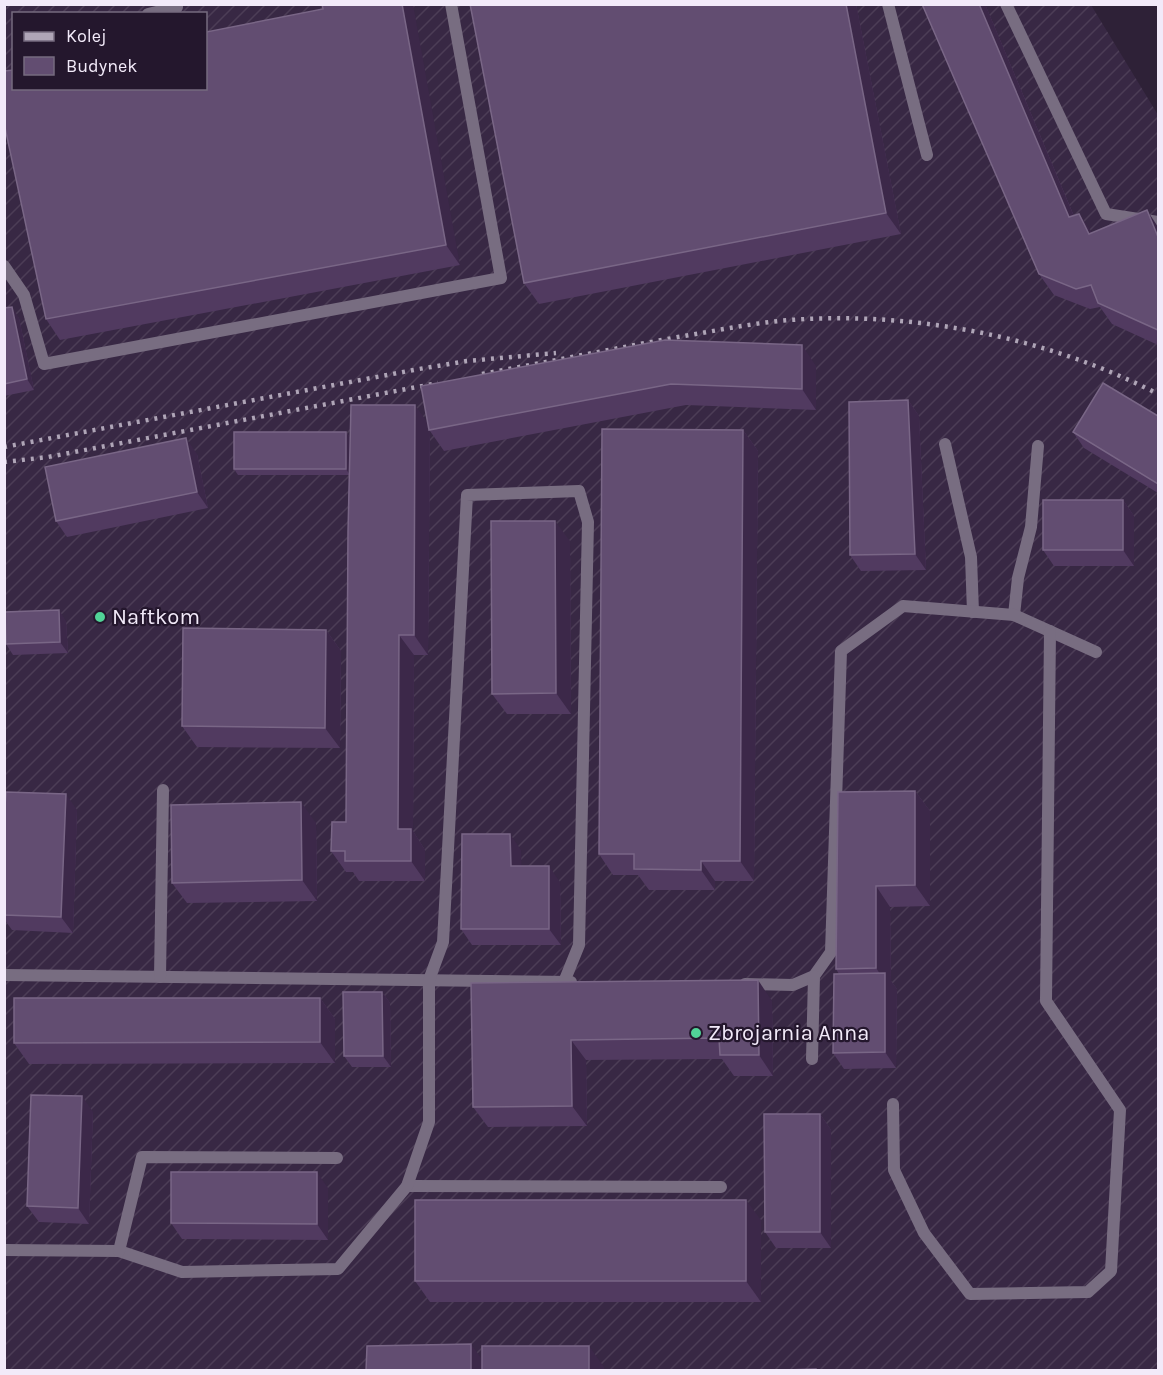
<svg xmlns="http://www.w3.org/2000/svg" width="1163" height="1375" font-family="Karla,sans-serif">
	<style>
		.industrial { fill: url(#industrial-furrows); fill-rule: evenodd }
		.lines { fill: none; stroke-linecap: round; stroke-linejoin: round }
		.service { stroke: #786d81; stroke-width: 12 }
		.rail { stroke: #afa5b7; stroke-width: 4.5; stroke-dasharray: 3 6; stroke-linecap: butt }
		.wall { fill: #513a60 }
		.shaded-wall { fill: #3c2849 }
		.building { fill: #624d71; stroke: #796686; stroke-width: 1.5 }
		.poi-dot { fill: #51d397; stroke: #24172d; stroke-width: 2 }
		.labels { text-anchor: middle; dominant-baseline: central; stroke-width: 4.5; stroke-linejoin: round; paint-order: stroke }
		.poi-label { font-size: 22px; fill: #f2eaf9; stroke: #24172d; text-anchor: start }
	</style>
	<defs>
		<pattern id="industrial-furrows" width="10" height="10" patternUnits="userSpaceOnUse" patternTransform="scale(1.5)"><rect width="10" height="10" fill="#382844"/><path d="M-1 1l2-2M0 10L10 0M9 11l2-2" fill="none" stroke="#4c3d56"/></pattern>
	</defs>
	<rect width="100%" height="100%" fill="#2e2137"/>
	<path class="industrial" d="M5 5H1091L1158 115V1370H5ZM14 14H206V88H14Z"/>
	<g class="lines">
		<g class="service">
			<path d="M888 4 927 155"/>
			<path d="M1006 4 1106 214 1158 222"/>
			<path d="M148 14 177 7 176 4"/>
			<path d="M4 266 24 295 44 364 501 278 451 4"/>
			<path d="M945 444 971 557 973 612"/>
			<path d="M1014 615 1018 578 1031 527 1038 446"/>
			<path d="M4 975 571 982"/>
			<path d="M160 977 163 790"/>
			<path d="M745 984 793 985 814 976 831 952 841 651 903 606 1014 615 1096 652"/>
			<path d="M812 1059 814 976"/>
			<path d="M893 1104 894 1170 924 1233 970 1294 1088 1292 1111 1271 1120 1110 1046 1001 1050 631"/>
			<path d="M407 1186 721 1187"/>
			<path d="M4 1250 119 1251 182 1272 338 1269 407 1186 429 1122V980L443 942 467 495 579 491 588 522 579 945 564 982"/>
			<path d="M119 1251 142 1157 337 1158"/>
		</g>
		<g class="rail">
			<path d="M482 374C547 362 612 349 678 337 715 331 752 323 790 320 914 311 1047 337 1158 394"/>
			<path d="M4 447 419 369 467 361 556 353"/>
			<path d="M4 462 48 457 438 383"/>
		</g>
	</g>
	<g class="wall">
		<path d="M470 4H856L901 234 539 304 524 283Z"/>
		<path d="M922 4H985L1074 216 1092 233 1158 227V345L1112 324 1100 307 1090 309 1054 295 1039 274Z"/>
		<path d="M323 9 460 265 60 340 46 319Z"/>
		<path d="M4 308 19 318 34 390 4 396Z"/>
		<path d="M816 366V410L686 405 444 451 430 431 428 655H414L413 831 425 850V881H359L353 872H346L331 851 346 822 349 475H238L234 469 346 432 350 438 428 423 421 386Z"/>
		<path d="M908 400 919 416 926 570 861 571 850 555Z"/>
		<path d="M1158 416V493L1084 448 1073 432Z"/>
		<path d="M743 430 758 451 754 881H715V890H649L638 875H613L599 854Z"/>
		<path d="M197 454 208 508 67 537 56 521Z"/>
		<path d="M1123 500 1134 516V566H1054L1043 550Z"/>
		<path d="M570 541 571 714H507L492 694Z"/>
		<path d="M66 621 68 653 13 655 6 644Z"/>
		<path d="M326 630 341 651 340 748 197 747 182 726Z"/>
		<path d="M915 791 930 811V906L890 907 891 981 897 989 896 1068 844 1069 833 1053 839 974 836 969Z"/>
		<path d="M77 810 73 933 12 930 4 919V822Z"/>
		<path d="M316 823 317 901 187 903 172 883Z"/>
		<path d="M521 850V866L560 882 561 945H472L461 929Z"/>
		<path d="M471 983 772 1001 773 1076H734L722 1059 586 1060 587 1126 488 1127 473 1107Z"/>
		<path d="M382 992 390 1003 391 1067H352L344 1056Z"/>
		<path d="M320 998 335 1019V1063L29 1064 14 1043Z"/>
		<path d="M93 1112 89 1224 39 1222 27 1206Z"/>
		<path d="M820 1114 831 1130V1248H776L765 1232Z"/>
		<path d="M328 1188V1240L182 1239 171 1223Z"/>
		<path d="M761 1220V1302H430L415 1281Z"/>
	</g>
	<g class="shaded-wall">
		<path d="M402 4H413L460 265 446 245Z"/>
		<path d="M846 4H856L901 234 886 213Z"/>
		<path d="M979 4H985L1083 238 1069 217Z"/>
		<path d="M1147 210 1158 227V237Z"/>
		<path d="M1079 214 1094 235 1089 234Z"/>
		<path d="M12 307 19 318 34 390 27 379Z"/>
		<path d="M802 345 816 366V410L802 389Z"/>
		<path d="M908 400 919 416 926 570 915 554Z"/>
		<path d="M415 405 430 426 428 655 414 635Z"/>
		<path d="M743 430 758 451 754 881 740 861Z"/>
		<path d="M346 432 350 438V475L346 469Z"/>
		<path d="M186 438 197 454 208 508 197 492Z"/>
		<path d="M1123 500 1134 516V566L1123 550Z"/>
		<path d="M555 521 570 541 571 714 556 693Z"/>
		<path d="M59 610 66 621 68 653 60 642Z"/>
		<path d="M326 630 341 651 340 748 325 728Z"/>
		<path d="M399 635 414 655 413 831 425 850V881L411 861 398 829Z"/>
		<path d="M915 791 930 811V906L915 885Z"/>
		<path d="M66 794 77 810 73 933 61 917Z"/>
		<path d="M301 802 316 823 317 901 302 880Z"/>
		<path d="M510 834 521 850 522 882 511 866Z"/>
		<path d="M701 861 715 881V890L701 870Z"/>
		<path d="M549 866 560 882 561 945 549 929Z"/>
		<path d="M876 886 890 907 891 981 897 989 896 1068 885 1052V981L876 968Z"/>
		<path d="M758 980 772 1001 773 1076 759 1055Z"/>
		<path d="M382 992 390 1003 391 1067 383 1056Z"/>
		<path d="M320 998 335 1019V1063L320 1042Z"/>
		<path d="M571 1040 586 1060 587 1126 572 1106Z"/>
		<path d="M82 1096 93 1112 89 1224 78 1208Z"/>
		<path d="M820 1114 831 1130V1248L820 1232Z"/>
		<path d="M317 1172 328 1188V1240L317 1224Z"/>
		<path d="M746 1200 761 1220V1302L746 1281Z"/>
		<path d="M471 1344 486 1365V1371H471Z"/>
		<path d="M589 1346 604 1367V1371H589Z"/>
	</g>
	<g class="building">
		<path d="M322 4H402L446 245 46 319 4 123V71L14 70V88H206V32L323 9Z"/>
		<path d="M470 4H846L886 213 524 283Z"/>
		<path d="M922 4H979L1069 217 1079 214 1089 234 1147 210 1158 237V330L1098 303 1091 285 1076 289 1039 274Z"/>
		<path d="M12 307 27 379 4 384V308Z"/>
		<path d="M665 340 802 345V389L671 384 429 430 421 386Z"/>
		<path d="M1103 383 1158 416V484L1073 432Z"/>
		<path d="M908 400 915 554 850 555 849 402Z"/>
		<path d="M351 405H415L414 635H399L398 829H411V861H345V851H331L332 822H346L348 532Z"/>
		<path d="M602 429 743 430 740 861H701V870L634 869V854H599Z"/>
		<rect x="234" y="432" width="112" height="37"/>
		<path d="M186 438 197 492 56 521 45 467Z"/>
		<rect x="1043" y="500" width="80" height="50"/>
		<path d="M491 521H555L556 693 492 694Z"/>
		<path d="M59 610 60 642 6 644 5 612Z"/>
		<path d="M183 628 326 630 325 728 182 726Z"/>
		<path d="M915 791V885L876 886V968L836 969 838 792Z"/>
		<path d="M6 792 66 794 61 917 4 915V822Z"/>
		<path d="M301 802 302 880 172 883 171 805Z"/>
		<path d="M462 834H510L511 866H549V929H461Z"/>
		<path d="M885 973V1052L833 1053 834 974Z"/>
		<path d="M758 980 759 1055H720L719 1038 571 1040 572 1106 473 1107 471 983Z"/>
		<path d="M343 992H382L383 1056H344Z"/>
		<path d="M14 998H320V1042L14 1043Z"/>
		<path d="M31 1095 82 1096 78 1208 27 1206Z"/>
		<path d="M764 1114H820V1232H765Z"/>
		<path d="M171 1172H317V1224L171 1223Z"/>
		<rect x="415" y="1200" width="331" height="81"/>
		<path d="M471 1344V1371H366L367 1346Z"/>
		<rect x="482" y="1346" width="107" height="25"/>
		<path d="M816 1369V1371H753Z"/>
	</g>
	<g class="poi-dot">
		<circle cx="100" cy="617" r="6"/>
		<circle cx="696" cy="1033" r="6"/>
	</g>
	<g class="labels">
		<g class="poi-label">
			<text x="112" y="617">Naftkom</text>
			<text x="708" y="1033">Zbrojarnia Anna</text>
		</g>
	</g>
	<rect width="1163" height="1375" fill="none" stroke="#f2eaf9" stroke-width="12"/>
	<rect x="12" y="12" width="195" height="78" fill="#24172d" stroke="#766b7f" stroke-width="1.5"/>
	<rect x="24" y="32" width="30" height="9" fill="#afa5b7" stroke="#766b7f" stroke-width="1.5"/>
	<text x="66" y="42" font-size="18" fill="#f2eaf9">Kolej</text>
	<rect x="24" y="57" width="30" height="18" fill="#624d71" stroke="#766b7f" stroke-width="1.5"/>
	<text x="66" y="72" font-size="18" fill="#f2eaf9">Budynek</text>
</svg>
